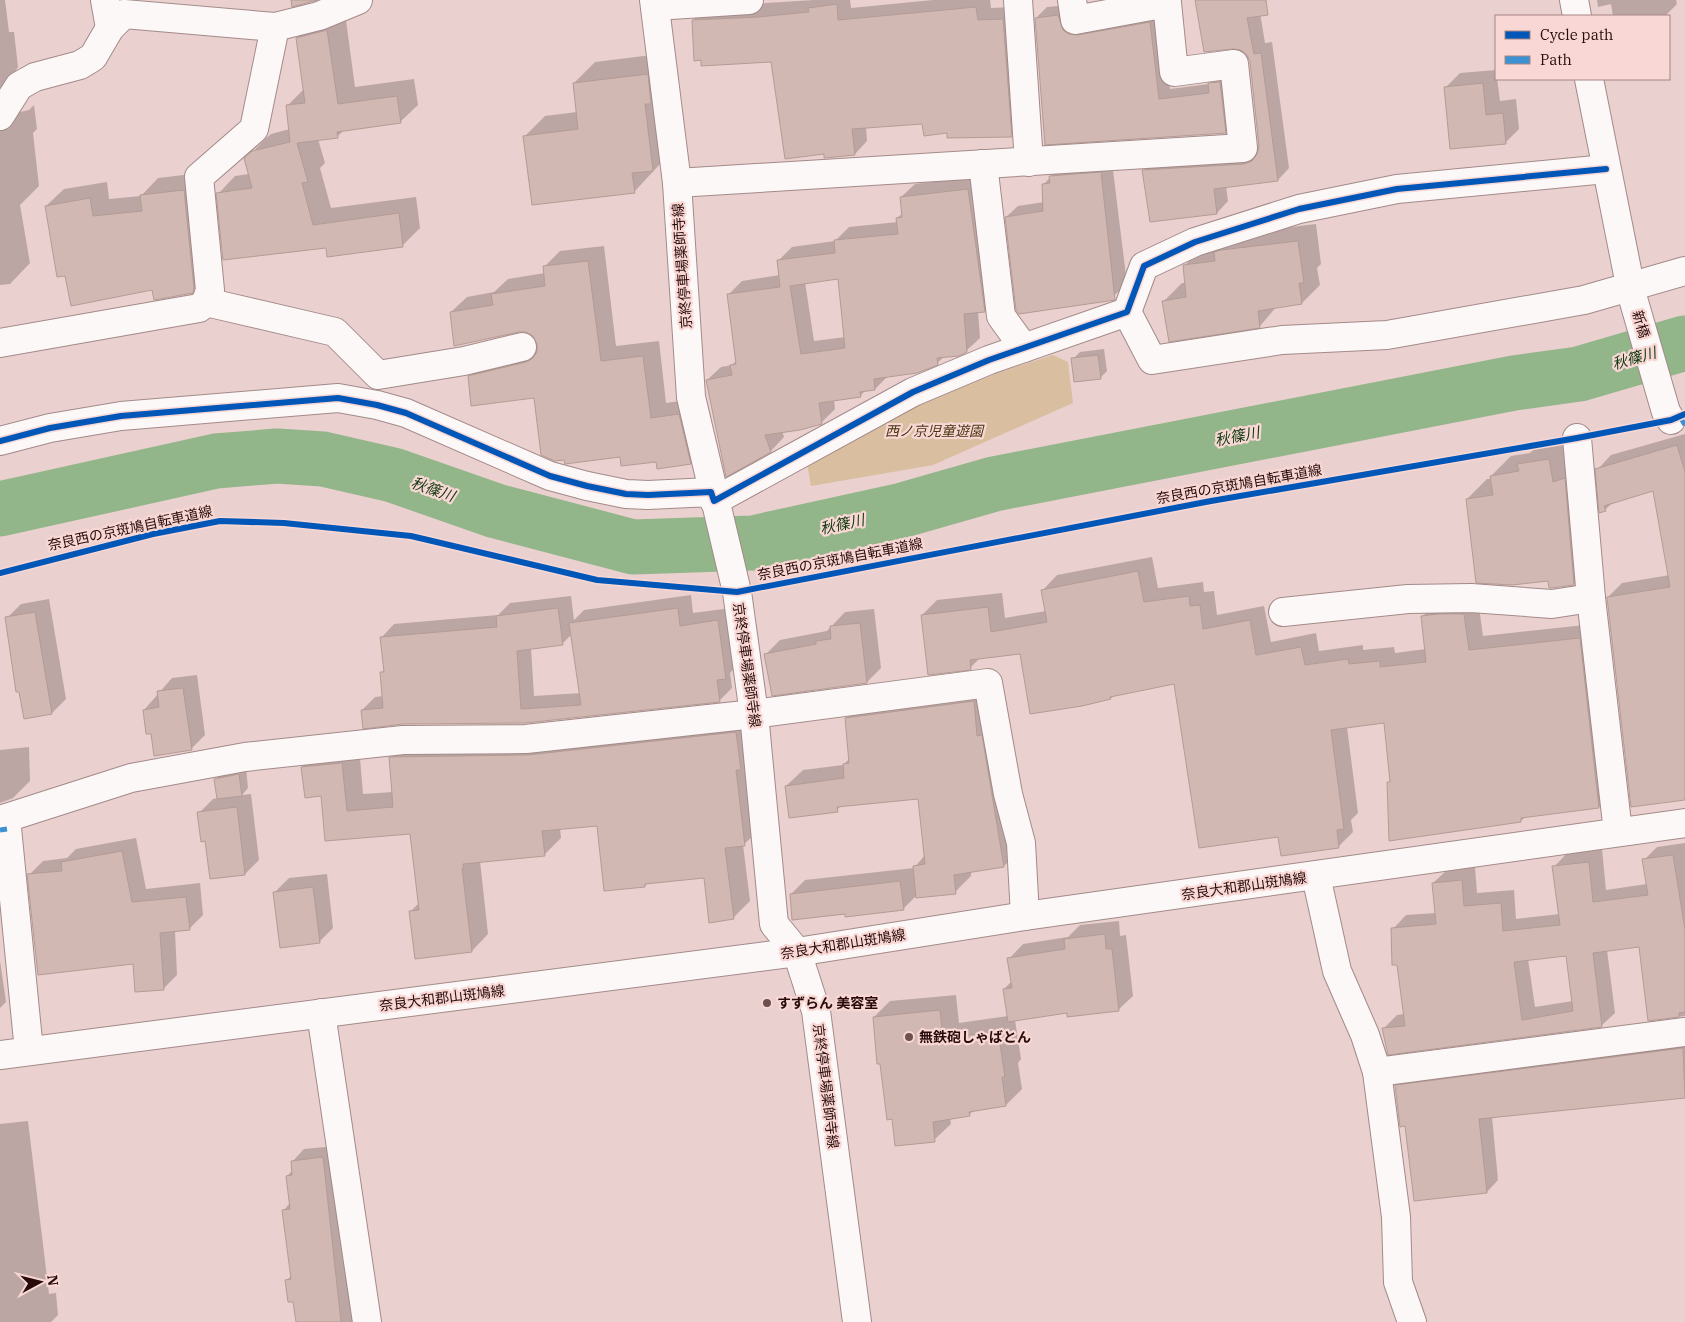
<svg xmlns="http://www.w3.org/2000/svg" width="1685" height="1322" font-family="'IBM Plex Serif','Noto Sans JP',serif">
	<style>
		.green { fill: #d9bea0 }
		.shadow { fill: #0003; fill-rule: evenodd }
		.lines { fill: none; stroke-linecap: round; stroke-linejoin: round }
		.river { stroke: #92b58a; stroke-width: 55 }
		.building { fill: #d2b8b2; stroke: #b49c95; fill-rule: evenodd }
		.minor-casing { stroke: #a38a89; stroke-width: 30 }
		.major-casing { stroke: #a38a89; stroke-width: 30 }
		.minor { stroke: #fcf8f8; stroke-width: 28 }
		.major { stroke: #fcf8f8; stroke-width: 28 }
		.quiet { stroke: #3c91d2; stroke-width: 5; stroke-dasharray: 10 5; stroke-linecap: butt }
		.cycleway-casing { stroke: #f9d7d4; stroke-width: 9 }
		.cycleway { stroke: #0057b8; stroke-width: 6 }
		.poi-dot { fill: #6c514f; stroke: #f9d7d4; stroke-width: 2 }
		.labels { text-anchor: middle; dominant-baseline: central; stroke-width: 4.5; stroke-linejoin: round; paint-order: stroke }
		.street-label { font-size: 14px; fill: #280c0b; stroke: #f9d7d4 }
		.park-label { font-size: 14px; font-style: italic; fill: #443410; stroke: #f9d7d4 }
		.poi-label { font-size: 14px; font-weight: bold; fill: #280c0b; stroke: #f9d7d4; text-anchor: start }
		.water-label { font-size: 15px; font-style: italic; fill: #0f3b11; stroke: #f9d7d4 }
	</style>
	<rect width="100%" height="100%" fill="#ead0ce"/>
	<path class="green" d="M1053 355 1068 362 1073 403 933 465 811 486 807 463 921 403 1000 372Z"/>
	<g class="shadow">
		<path d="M0 0H5L9 32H14L18 67 6 86 11 109 20 112 29 110 34 105 37 129 33 133 39 186 20 205 30 263 10 284 0 285Z"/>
		<path d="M814 0H850L851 8 933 0H990L991 8 1016 7 1024 123 1011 135 948 132 923 123 866 127 867 141 855 154 825 153 772 60 693 20 706 7Z"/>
		<path d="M1197 0H1258L1265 43 1272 42 1289 168 1278 180 1226 186 1228 201 1217 213 1144 170 1155 159 1259 152 1251 62 1248 54Z"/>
		<path d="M1597 0H1676L1677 4 1665 16H1613L1611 4 1598 7Z"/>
		<path d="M1070 5 1160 12 1170 89 1209 84 1221 72 1236 121 1225 132 1046 143 1036 18 1047 7Z"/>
		<path d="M345 13 355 87 414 79 418 105 400 122 344 130 337 137 318 139 325 163 320 168 331 208 416 197 420 228 403 245 327 246 218 194 235 176 249 174 246 159 263 141 271 134 290 129 288 105 304 89 297 38 315 21Z"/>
		<path d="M668 53 674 149 634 192 524 137 545 116 577 112 574 83 595 62Z"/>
		<path d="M1496 70 1500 101 1516 99 1519 129 1505 143 1446 87 1460 73Z"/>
		<path d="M1112 162 1127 284 1109 300 1006 217 1018 206 1044 202V184L1062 165Z"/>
		<path d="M201 173 209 274 192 292 153 288 66 274 46 206 64 189 107 182 109 199 141 196 158 178Z"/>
		<path d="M981 176 998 297 984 311H978L980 338 966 351 945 356 937 363 888 376 875 389 866 390 860 396 834 399 835 409 821 423 782 431 784 437 771 451 727 475 707 380 721 367 732 365 737 360 729 294 742 281 780 275 778 261 792 247 835 241 849 227 898 222 897 218 903 213 901 197 915 184ZM839 278 845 337 814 341 805 282Z"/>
		<path d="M1316 224 1321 264 1317 268 1320 285 1302 303 1277 306 1260 326 1164 301 1182 283H1186L1184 266 1202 248 1240 233Z"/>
		<path d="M604 246 616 346 659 341 666 403 694 399 706 448 690 463 621 456 565 459 535 397 470 377 485 361 538 348V344L534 335 526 331 451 312 467 297 494 292 508 279 545 273 544 267 560 251Z"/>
		<path d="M1104 349 1107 371 1100 378 1073 359 1080 352Z"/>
		<path d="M1685 434V796L1608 597 1622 583 1670 575 1654 489 1614 501 1605 510 1600 512 1597 470 1611 455Z"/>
		<path d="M1569 440 1594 564 1574 584 1549 580 1467 499 1487 479H1491V476L1511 456 1530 453 1539 444Z"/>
		<path d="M1152 557 1158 588 1203 582 1204 592 1214 591 1217 615 1264 606 1271 642 1316 633 1319 651 1363 645V650L1394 647 1395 653 1426 649 1422 617 1437 602 1478 600 1483 636 1594 624 1613 792 1599 807 1525 817 1521 821 1389 782 1391 780 1385 722 1347 727 1358 813 1351 820 1353 832 1338 847 1279 835 1175 682 1115 695 1111 698 1082 704 1021 652 981 657 970 668 922 615 937 600 1002 593 1005 618 1046 611 1043 590 1057 575Z"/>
		<path d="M691 595 693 613 731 608 739 664 730 673 732 688 719 701 525 722 362 710 375 697 384 696 381 673 385 669 381 638 394 624 498 615 510 603 571 596 574 620 584 610ZM572 634 581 693 534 696 531 648 562 644Z"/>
		<path d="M49 599 66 699 52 713 25 718 7 618 21 604Z"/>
		<path d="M874 609 881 668 867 682 766 654 780 640 827 631 845 612Z"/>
		<path d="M197 675 205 735 191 749 152 733 144 710 172 678Z"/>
		<path d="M989 685 1020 850 1004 866 971 871V876L955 892 915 897 903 909 846 913 791 894 805 880 914 868 925 855 919 797 842 805 837 810 786 786 803 770 843 765 850 758 846 718 862 702Z"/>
		<path d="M753 715 762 828 743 845 750 901 733 918 705 877 648 882 645 886 598 825 560 828 561 838 544 855 480 861 488 934 472 951 411 911 420 902 411 832 326 840 322 795 302 767 319 750 359 746 363 794 393 792 390 758 407 741Z"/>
		<path d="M29 747 30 781 13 798 0 803V750Z"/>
		<path d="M246 768 248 788 242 795 251 794 259 860 245 874 206 840 199 813 213 799 218 798 216 779 222 772Z"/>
		<path d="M136 838 146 889 200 883 203 915 189 929 175 931 177 975 163 989 134 962 29 875 43 861 67 858 76 849Z"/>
		<path d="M1685 843V1016L1649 1020 1640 946 1607 950 1615 1013 1601 1026 1384 1028 1397 1015 1404 1014 1393 929 1406 915 1436 913 1433 883 1447 870 1475 867 1477 893 1514 890 1516 919 1560 914 1554 867 1567 853 1602 849 1606 890 1647 884 1644 860 1657 847ZM1568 954 1573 1001 1535 1007 1528 959Z"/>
		<path d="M327 874 333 928 319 942 275 892 289 878Z"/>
		<path d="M1119 921 1120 936 1126 935 1133 996 1118 1010 1068 1011 1015 1020 1021 1059 1018 1063 1022 1089 1006 1105 974 1110 969 1115 950 1118 951 1124 934 1140 893 1118 874 1017 890 1001 956 995 959 1023 1008 1016 1004 989 1012 981 1009 959 1023 944 1068 937 1080 925Z"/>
		<path d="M0 961 6 1002 0 1008Z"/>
		<path d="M1685 1039V1097L1492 1117 1498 1180 1487 1192 1406 1125 1396 1086 1408 1074Z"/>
		<path d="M28 1121 49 1294 56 1293 58 1315 51 1322H0V1124Z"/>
		<path d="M335 1146 354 1322H297L294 1300 287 1280 292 1275 284 1210 290 1203 287 1176 293 1170 292 1162 304 1149Z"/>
	</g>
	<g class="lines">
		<path class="river" d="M0 509 216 461 277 456 323 459 393 475 496 511 633 547 753 543 903 510 994 484 1514 383 1579 374 1685 343"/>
	</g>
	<g class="building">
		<path d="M291 0H317L292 7Z"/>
		<path d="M1195 0H1266L1268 15 1247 18 1254 54 1261 53 1278 181 1214 189 1217 214 1150 222 1142 170 1244 164 1252 161 1257 154 1259 146 1250 62 1247 55 1241 50 1232 49 1204 52Z"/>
		<path d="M837 4 838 20 976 7 978 20 1003 19 1012 137 947 138V133L924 136 922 124 852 129 855 155 824 158V154L785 159 771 62 701 66V60L694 61 692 20 758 17 809 12 808 8Z"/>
		<path d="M1058 15 1063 30 1069 34 1077 35 1150 22 1159 99 1209 93 1208 83 1220 82 1226 133 1045 145 1035 18Z"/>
		<path d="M327 30 338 104 397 96 401 123 337 132 338 138 297 143 308 182 302 183 313 225 399 213 403 247 327 257 326 248 223 260 216 193 252 188 244 158 252 151 290 142 286 105 305 103 296 38Z"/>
		<path d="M648 74 651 104H645L653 171 632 173 635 193 532 205 523 136 578 129 573 83Z"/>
		<path d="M1483 83 1486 115 1503 113 1506 144 1450 149 1444 87Z"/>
		<path d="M1101 172 1115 300 1019 314 1016 310 1005 217 1043 211 1042 184 1050 183 1049 176Z"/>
		<path d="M968 189 985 312 964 314 967 352 959 356 937 358 938 365 917 373 874 379 875 390 860 392 861 397 819 403 822 424 800 430 765 435 771 452 726 477 706 380 732 375 730 365 736 364 727 294 780 287 777 260 835 253 834 240 898 234 896 218 902 217 900 197ZM838 279 845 348 801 354 790 286Z"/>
		<path d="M184 190 194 288 193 293 154 300 152 290 71 306 65 276 57 277 45 206 90 198 93 216 142 211 140 195Z"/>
		<path d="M1298 241 1304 283H1299L1302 304 1258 311 1260 328 1169 342 1162 301 1186 297 1183 265 1215 261 1214 252 1221 250Z"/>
		<path d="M588 261 601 361 643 356 651 418 679 414 691 464 657 469 656 462 621 466 620 457 565 464 564 460 555 461 541 455 534 398 471 406 468 376 526 362 532 359 537 352V344L533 336 526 332H519L454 346 450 312 493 305 491 294 545 286 543 266Z"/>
		<path d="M1098 355 1101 379 1074 382 1071 358Z"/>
		<path d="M1677 445 1685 472V800L1631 807 1607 597 1670 587 1653 491 1604 506 1606 511 1599 513 1595 469Z"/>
		<path d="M1549 459 1553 482 1565 478 1574 585 1551 588H1549L1548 581 1512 585 1476 583 1466 499 1493 495 1490 476 1519 471 1517 464Z"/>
		<path d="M1138 571 1144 602 1189 596 1190 606 1200 605 1203 629 1250 620 1256 655 1301 647 1305 665 1348 659 1349 664 1380 661V667L1426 662 1421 616 1438 614H1464L1469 650 1580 638 1599 808 1521 818V822L1389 841 1387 782H1390L1384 723 1331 730 1344 829 1337 830 1339 848 1281 856 1278 837 1199 848 1174 684 1110 697 1111 699 1082 706 1030 714 1020 654 970 660 971 670 928 675 921 615 988 607 991 632 1047 622 1041 590Z"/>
		<path d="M558 608 563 645 517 651 521 709 581 705 569 623 678 608 680 626 718 620 726 679 717 680 720 702 525 723 403 724 363 729 361 710 383 708 380 672H384L380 637 497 627 496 616Z"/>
		<path d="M35 612 52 714 24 719 19 692H16L5 617Z"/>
		<path d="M860 623 867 683 772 696 764 654 816 644V641L831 639 830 626Z"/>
		<path d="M183 688 192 750 154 756 151 734H146L143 710 159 707 157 691Z"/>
		<path d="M974 701 977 736 982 735 1004 867 954 875 956 894 916 898 913 866 925 864 918 799 837 807 838 812 789 818 785 786 844 778 843 764 849 763 845 718Z"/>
		<path d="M736 732 741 770H736L745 846 725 848 734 919 709 923 704 878 645 884V887L604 891 597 826 542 831 545 856 463 864 464 868H462L472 952 415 959 409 911 419 910 410 834 325 841 321 796 305 798 301 767 342 763 347 811 393 807 389 757 528 755Z"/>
		<path d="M239 774 242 796 217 799 214 779Z"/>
		<path d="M237 807 245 875 210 879 205 841 201 842 197 812Z"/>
		<path d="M122 851 132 902 186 897 190 930 160 933 164 990 135 992 133 964 38 975 27 874 62 871 61 862Z"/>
		<path d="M1673 855 1685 930V1012L1679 1013V1017L1648 1021 1639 947 1593 953 1602 1027 1388 1055 1382 1028 1405 1026 1397 965H1392L1391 928 1436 924 1432 883 1462 880 1464 906 1501 903 1503 931 1560 925 1552 866 1589 862 1593 902 1648 895 1642 859ZM1566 956 1573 1011 1522 1020 1514 962Z"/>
		<path d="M900 881 904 910 845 917V914L792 920 790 894Z"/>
		<path d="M313 887 320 943 280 948 273 892Z"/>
		<path d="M1105 934 1106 949H1112L1119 1011 1067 1017V1013L1008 1022 1003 989 1012 988 1007 958 1065 949 1064 939Z"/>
		<path d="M940 1010 943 1039 998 1031 1005 1077H1002L1006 1106 969 1112 970 1116 933 1122 935 1142 895 1146 892 1119 887 1120 880 1064H877L873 1017Z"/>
		<path d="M1683 1048 1685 1098 1479 1119 1487 1193 1414 1201 1405 1126 1400 1127 1395 1085Z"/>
		<path d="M323 1157 341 1322H296L293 1302H288L285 1280 291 1279 282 1210 290 1209 286 1176 292 1175 291 1161Z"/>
	</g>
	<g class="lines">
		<defs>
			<g id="minor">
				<path d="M105 0 110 28"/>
				<path d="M1018 0 1029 162"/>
				<path d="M1574 0 1577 16"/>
				<path d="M655 6 749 0"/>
				<path d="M1589 79 1632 295 1666 412 1671 420"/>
				<path d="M0 116 19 86 35 77 80 65 93 57 110 28 124 14 275 27"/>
				<path d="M983 164 1001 316 1024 348"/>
				<path d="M677 183 1243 148 1234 64 1174 72 1167 3 1075 20 1072 0"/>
				<path d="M206 302 335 332 378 375 464 361 522 347"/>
				<path d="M1127 312 1152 360 1282 340 1387 335 1584 300 1685 271"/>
				<path d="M0 343 199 308 206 302 210 290 199 177 254 129 275 27 319 16 358 0"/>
				<path d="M1577 438 1591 598 1618 832"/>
				<path d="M0 441 50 428 121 416 338 398 377 405 406 413 550 476 587 486 626 494 648 495 711 492 714 501 913 392 989 360 1127 312 1144 266 1195 242 1299 209 1397 189 1606 169"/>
				<path d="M1283 612 1408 599 1471 598 1552 604 1591 598"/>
				<path d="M1316 876 1337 971 1365 1035 1377 1072 1396 1217 1398 1282 1412 1322"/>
				<path d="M321 1013 367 1322"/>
				<path d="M29 1051 6 818 131 778 245 757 403 740 526 739 754 714 988 683 1008 794 1021 843 1025 916"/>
				<path d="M1377 1072 1685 1032"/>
			</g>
			<g id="major">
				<path d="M654 0 677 183 691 397 737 592 754 714 774 924 797 952 816 1011 857 1322"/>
				<path d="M0 1055 797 952 1025 916 1685 823"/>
			</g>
		</defs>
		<use href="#minor" class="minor-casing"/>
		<use href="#major" class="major-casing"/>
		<use href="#minor" class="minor"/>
		<use href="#major" class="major"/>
		<g class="quiet">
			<path d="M1680 417 1685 425"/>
			<path d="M0 830 7 829"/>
		</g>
		<defs>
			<g id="cycleway">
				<path d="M0 441 50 428 121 416 338 398 377 405 406 413 550 476 587 486 626 494 648 495 711 492 714 501 913 392 989 360 1127 312 1144 266 1195 242 1299 209 1397 189 1606 169"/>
				<path d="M0 573 153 534 220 521 284 523 411 536 597 580 737 592 1211 501 1577 438 1671 420 1685 414"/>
			</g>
		</defs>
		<use href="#cycleway" class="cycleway-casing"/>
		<use href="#cycleway" class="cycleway"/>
	</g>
	<g class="poi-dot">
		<circle cx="767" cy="1003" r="5"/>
		<circle cx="909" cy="1037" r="5"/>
	</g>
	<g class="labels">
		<g class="street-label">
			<text transform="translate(682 266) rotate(-94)">京終停車場薬師寺線</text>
			<text transform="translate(1641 324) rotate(74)">新橋</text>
			<text transform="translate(1239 484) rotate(-10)">奈良西の京斑鳩自転車道線</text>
			<text transform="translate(130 528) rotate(-12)">奈良西の京斑鳩自転車道線</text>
			<text transform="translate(840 559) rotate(-11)">奈良西の京斑鳩自転車道線</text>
			<text transform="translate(747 665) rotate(82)">京終停車場薬師寺線</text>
			<text transform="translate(1244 886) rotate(-8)">奈良大和郡山斑鳩線</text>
			<text transform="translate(843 944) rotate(-9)">奈良大和郡山斑鳩線</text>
			<text transform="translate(442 998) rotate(-7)">奈良大和郡山斑鳩線</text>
			<text transform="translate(826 1086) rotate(83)">京終停車場薬師寺線</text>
		</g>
		<g class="park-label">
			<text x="934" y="431">西ノ京児童遊園</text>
		</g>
		<g class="poi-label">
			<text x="777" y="1003">すずらん 美容室</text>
			<text x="919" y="1037">無鉄砲しゃばとん</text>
		</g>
		<g class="water-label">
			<text transform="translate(1634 358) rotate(-16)">秋篠川</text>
			<text transform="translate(1237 436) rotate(-11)">秋篠川</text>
			<text transform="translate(433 489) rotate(19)">秋篠川</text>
			<text transform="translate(842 524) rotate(-12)">秋篠川</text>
		</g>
	</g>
	<rect x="1495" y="15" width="175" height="65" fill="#f9d7d4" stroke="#a58684"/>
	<rect x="1505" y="31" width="25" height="8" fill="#0057b8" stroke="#a58684"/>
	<text x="1540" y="40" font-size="15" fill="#280c0b">Cycle path</text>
	<rect x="1505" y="56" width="25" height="8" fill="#3c91d2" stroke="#a58684"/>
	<text x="1540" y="65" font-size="15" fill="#280c0b">Path</text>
	<g transform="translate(40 1282) rotate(83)" stroke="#f9d7d4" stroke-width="4" paint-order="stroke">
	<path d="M0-4L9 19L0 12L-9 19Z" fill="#280c0b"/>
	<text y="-8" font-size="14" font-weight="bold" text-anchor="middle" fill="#280c0b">N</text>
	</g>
</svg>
